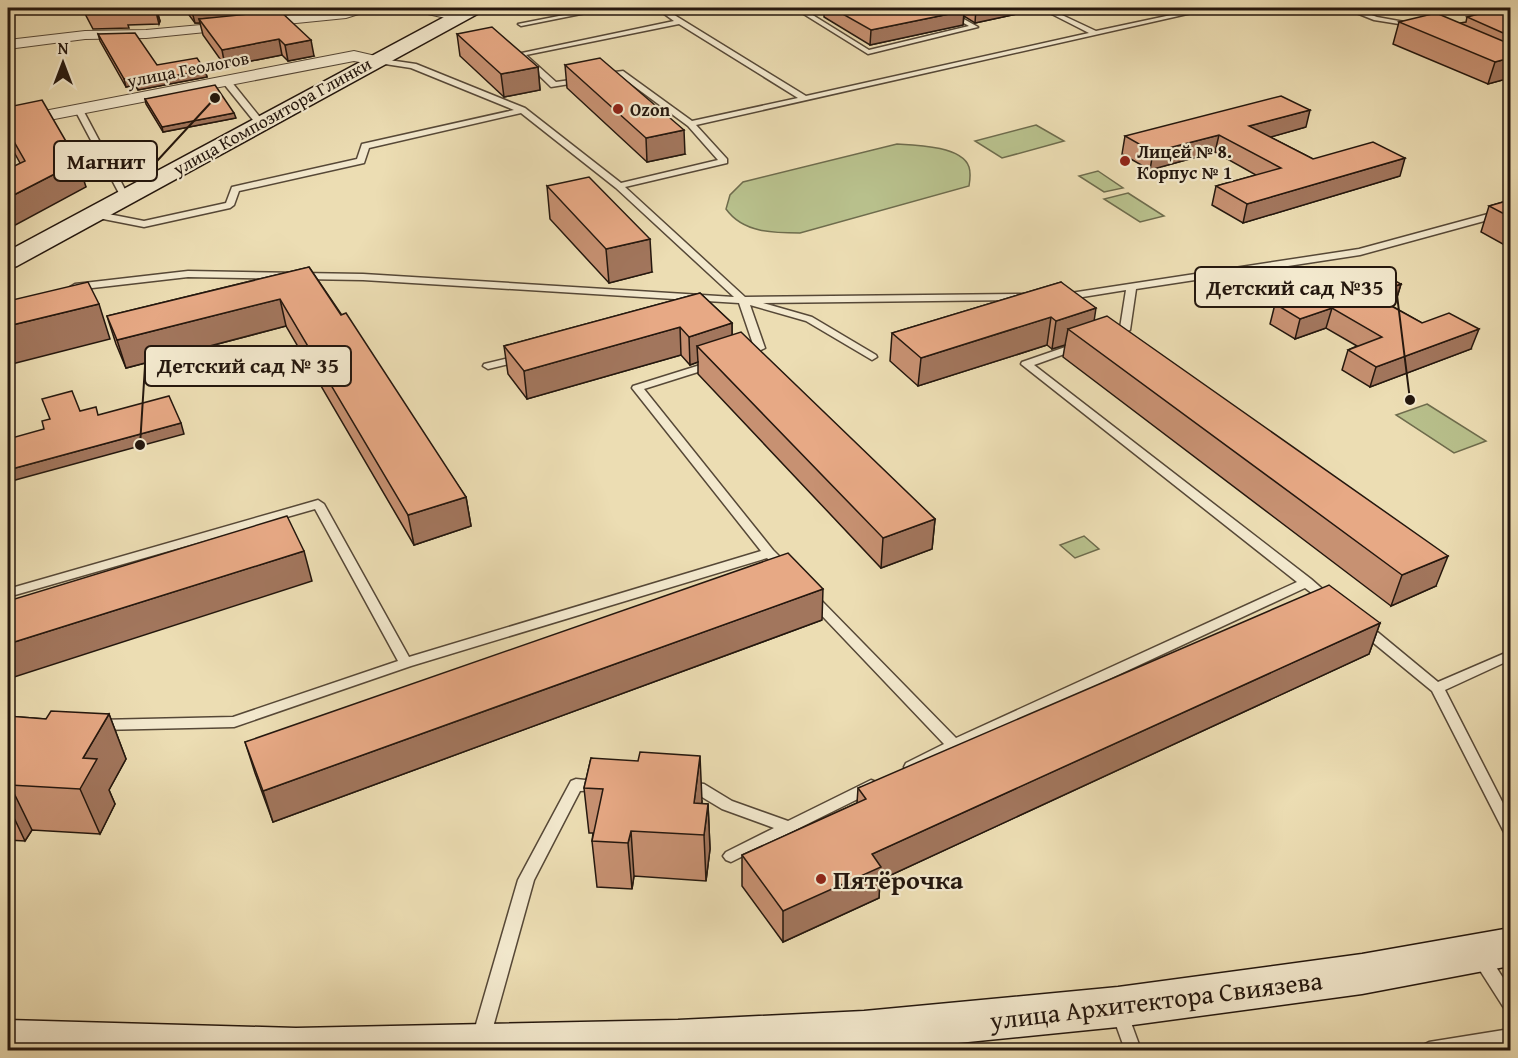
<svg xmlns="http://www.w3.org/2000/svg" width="1518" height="1058" font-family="'Gentium Book Plus',serif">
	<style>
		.green { fill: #b8c08c; stroke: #6e6c4d; stroke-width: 1.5 }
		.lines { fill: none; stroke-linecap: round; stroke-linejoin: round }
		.lane-casing { stroke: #564837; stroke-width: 3 }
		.street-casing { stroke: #564837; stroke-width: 2 }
		.secondary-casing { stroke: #24170e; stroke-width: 3 }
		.lane { fill: #f3e9ce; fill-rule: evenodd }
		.street { fill: #f3e9ce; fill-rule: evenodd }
		.secondary { fill: #f3e9ce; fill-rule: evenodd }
		.wall { fill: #c79172; stroke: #24170e; stroke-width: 1.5 }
		.shaded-wall { fill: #a2765d; stroke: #24170e; stroke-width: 1.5 }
		.building { fill: #e7a985; stroke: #24170e; stroke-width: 1.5 }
		.poi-dot { fill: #8f2418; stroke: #f3e9ce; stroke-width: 2 }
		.labels { text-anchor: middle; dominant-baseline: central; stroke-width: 4.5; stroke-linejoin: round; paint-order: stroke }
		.far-street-label { font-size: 18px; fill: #24170e; stroke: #f3e9ce }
		.far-poi-label { font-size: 18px; font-weight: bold; fill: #24170e; stroke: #f3e9ce; text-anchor: start }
		.near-poi-label { font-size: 26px; font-weight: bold; fill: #24170e; stroke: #f3e9ce; text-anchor: start }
		.near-street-label { font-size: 26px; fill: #24170e; stroke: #f3e9ce }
		.leader { fill: none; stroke: #24170e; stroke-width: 2 }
		.callout-dot { fill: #24170e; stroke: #f3e9ce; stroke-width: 2 }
		.callout { fill: #f3e9ce; stroke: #24170e; stroke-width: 2 }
		.callout-label { font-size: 22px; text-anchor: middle; font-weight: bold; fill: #24170e }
	</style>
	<rect width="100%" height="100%" fill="#ecddb3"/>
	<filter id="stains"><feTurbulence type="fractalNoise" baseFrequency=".00333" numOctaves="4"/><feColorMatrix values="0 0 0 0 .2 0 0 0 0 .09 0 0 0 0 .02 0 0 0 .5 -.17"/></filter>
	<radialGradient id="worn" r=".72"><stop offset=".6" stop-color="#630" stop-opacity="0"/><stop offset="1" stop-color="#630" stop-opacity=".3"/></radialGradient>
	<g class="green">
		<path d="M1036 125 1064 141 1002 158 975 141Z"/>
		<path d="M897 144C915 145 962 146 969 167 971 173 970 180 969 186L800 233C774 233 743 233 726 209L730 195 743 182Z"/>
		<path d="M1098 171 1123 188 1104 192 1079 176Z"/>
		<path d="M1128 193 1164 216 1140 222 1104 199Z"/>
		<path d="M1427 404 1486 441 1454 453 1396 415Z"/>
		<path d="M1084 536 1099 549 1075 558 1060 545Z"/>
	</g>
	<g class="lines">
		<defs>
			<g id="lane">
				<path d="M600 8H611L521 26 518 24Z"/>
				<path d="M656 8H663L806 96 1089 33 1040 8H1047L1096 31 1204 8H1214L696 125 727 159V163L625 187 745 297 1025 294 1030 297 1025 300 763 303 812 317 876 355 877 357 872 360 806 321 750 305 765 348 748 356H740L739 354 754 347 739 303 363 280 188 277 75 290 70 287 75 284 188 271 363 274 734 297 616 188 521 113 369 148 364 163 239 191 234 205 230 208 144 227 93 217 89 214 93 211 144 221 226 203 232 187 357 159 362 144 514 110 411 68 372 62 371 60 375 58 416 64 525 108 621 183 718 160 688 126 619 75 602 78 598 76 599 74 623 71 692 121 798 98 679 24 526 55 556 82 585 78V82H582L551 87 517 54 674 21Z"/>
				<path d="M794 8H801L806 11 835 8 834 9 811 14 869 50 969 26 937 8H944L978 27 868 54Z"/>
				<path d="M1344 8H1352L1377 17 1421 25 1418 27 1374 20Z"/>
				<path d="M224 80H230L263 121V125H257L224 84Z"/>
				<path d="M76 108 83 110 129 197 128 199 121 197 75 110Z"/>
				<path d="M1510 208V214L1360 255 1136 289 1130 330 1111 338 1106 335 1120 328 1126 290 1064 300 1059 297 1064 294 1359 249Z"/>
				<path d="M1080 342 1085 345 1084 347 1034 365 1311 579 1335 600 1333 603H1325L1305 588 959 749 916 771 911 772 906 771 904 767 906 763 944 744 808 601 806 598 808 595H816L956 738 1297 582 1021 364 1022 362Z"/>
				<path d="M522 355 526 356 527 358 526 360 488 369 483 366 484 364Z"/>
				<path d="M713 361 718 364 717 366 644 389 773 550 790 567 792 570 790 573H782L767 558 411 666 234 727 99 730 94 729 92 725 94 721 99 720 233 717 398 661 315 509 8 597V589L318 500 324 504 409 657 761 551 632 388 633 386Z"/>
				<path d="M1364 624 1369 625 1438 682 1510 651V660L1445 690 1510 817V836L1505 834 1432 691 1359 631 1358 628 1359 625Z"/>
				<path d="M576 779 604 782 606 786 604 790 580 791 534 880 490 1038 487 1043 481 1046 475 1043 472 1038 518 880 571 781Z"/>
				<path d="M871 780 876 782 878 786 876 790 731 862 726 860 723 856 726 852 774 828 722 809 697 794 681 792 679 788 681 784 686 782 704 784 732 801 788 821Z"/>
				<path d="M1480 949 1486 951 1510 989V1010L1504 1008 1474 961 1472 956 1474 951Z"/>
				<path d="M1119 1004 1125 1006 1141 1050H1125L1111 1011 1113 1006Z"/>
				<path d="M1510 1029V1045L1474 1050H1420L1423 1045 1429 1042Z"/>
			</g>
			<g id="street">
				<path d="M351 8H370L368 11 346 18 146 38 85 39 8 49V40L85 31 146 30 223 23Z"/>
				<path d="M412 8H436L460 13 462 16 455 20 414 11Z"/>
				<path d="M354 51 380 57 383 60 375 65 354 61 8 128V118Z"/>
			</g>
			<g id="secondary">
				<path d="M461 8H483L481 12 17 266 8 269V251Z"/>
				<path d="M1497 8H1510V14L1499 12Z"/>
				<path d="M1510 928V966L1362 994 1118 1027 888 1050H8V1020L296 1028 678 1020 864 1011 1118 987 1362 954Z"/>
			</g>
		</defs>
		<use href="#lane" class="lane-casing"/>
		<use href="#street" class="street-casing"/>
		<use href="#secondary" class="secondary-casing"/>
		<use href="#lane" class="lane"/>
		<use href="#street" class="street"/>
		<use href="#secondary" class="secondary"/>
	</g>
	<g class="wall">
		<path d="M82 8H156L160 21 159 24 128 25 129 28 93 29Z"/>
		<path d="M185 8H269L270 12 314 56 288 61 282 55 225 66 203 35 200 23H195L186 11Z"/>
		<path d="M824 8H1036V10L975 23 964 16 963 25 870 45 824 17Z"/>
		<path d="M1467 17H1510V78L1488 84 1393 44 1399 22 1460 23 1466 22Z"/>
		<path d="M98 34 157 65 205 70 207 77 138 90 135 85 126 87 100 41Z"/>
		<path d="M457 34 538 67 540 90 504 97 460 56Z"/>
		<path d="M565 65 685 154 647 162 567 88Z"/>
		<path d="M145 99 236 118 163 132 146 104Z"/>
		<path d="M8 107 86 187 20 163 8 141Z"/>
		<path d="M1306 127 1270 137 1313 159 1400 176 1243 223 1212 205 1216 186 1256 175 1215 152 1150 170 1122 154 1125 136Z"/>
		<path d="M547 186 652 272 609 283 550 219Z"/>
		<path d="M1510 200V248L1481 232 1489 206Z"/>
		<path d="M309 267 466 497 471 526 414 545 286 326 126 368 116 344 107 316Z"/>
		<path d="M1061 282 1094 320 1436 586 1391 606 1063 357 1065 345 1052 349 1047 345 918 386 890 361 892 333Z"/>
		<path d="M1401 284 1395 304 1390 305 1422 323 1471 349 1370 387 1342 370 1348 350 1357 346 1326 328 1295 339 1270 324 1275 304Z"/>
		<path d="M700 293 732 323V335L935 519 932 549 881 568 698 374V362L690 365 681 355 527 399 508 374 504 346Z"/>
		<path d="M822 620 273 822 255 773 245 742Z"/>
		<path d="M1380 623 1369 654 880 880 879 898 783 942 742 886V855L857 803 858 788Z"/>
		<path d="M109 714 126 759 109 790 115 804 100 834 32 830 25 841 8 840V716L46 719Z"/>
		<path d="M591 758 702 801V804H708L710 849 706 881 634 876 632 889 597 887 592 841 593 833H589L584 788Z"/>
	</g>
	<g class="shaded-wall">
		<path d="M155 8H156L160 21 159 24Z"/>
		<path d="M191 8H269L271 15 199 19 200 23H195Z"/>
		<path d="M976 8H1036V10L975 23Z"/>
		<path d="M964 11 963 25 870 45 871 30Z"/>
		<path d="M279 39 282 55 225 66 222 50Z"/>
		<path d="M311 40 314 56 288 61 285 45Z"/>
		<path d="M1510 58V78L1488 84 1495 62Z"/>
		<path d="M538 67 540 90 504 97 501 74Z"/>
		<path d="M205 70 207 77 138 90 136 83Z"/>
		<path d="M133 78 135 85 126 87 124 79Z"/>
		<path d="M1310 110 1306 127 1246 144 1249 126Z"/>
		<path d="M234 113 236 118 163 132 162 127Z"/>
		<path d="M684 130 685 154 647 162 646 138Z"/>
		<path d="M1219 135 1215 152 1150 170 1153 152Z"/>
		<path d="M1405 158 1400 176 1243 223 1247 204Z"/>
		<path d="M78 162 86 187 8 229V198Z"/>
		<path d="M650 239 652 272 609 283 606 249Z"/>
		<path d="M1401 284 1395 304 1365 314 1371 295Z"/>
		<path d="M280 299 286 326 126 368 117 340Z"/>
		<path d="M99 304 110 339 8 365V326Z"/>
		<path d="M1096 308 1092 335 1068 329 1065 345 1052 349 1056 321Z"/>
		<path d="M1332 308 1326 328 1295 339 1300 319Z"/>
		<path d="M1051 317 1047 345 918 386 921 358Z"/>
		<path d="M732 323V351L697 346 698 362 690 365 689 337Z"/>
		<path d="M680 327 681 355 527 399 524 371Z"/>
		<path d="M1479 329 1471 349 1370 387 1376 367Z"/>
		<path d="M181 423 184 434 8 482V470Z"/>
		<path d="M466 497 471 526 414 545 408 515Z"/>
		<path d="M935 519 932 549 881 568 883 538Z"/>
		<path d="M304 551 312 581 8 679V644Z"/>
		<path d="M1448 556 1436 586 1391 606 1402 575Z"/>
		<path d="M823 589 822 620 273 822 263 791Z"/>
		<path d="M1380 623 1369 654 880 880 879 898 783 942V911L872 854Z"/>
		<path d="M109 714 126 759 109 790 115 804 100 834 80 789 83 758Z"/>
		<path d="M700 756 702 801 697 835 694 803Z"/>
		<path d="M10 785 32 830 25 841 8 805V789Z"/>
		<path d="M708 804 710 849 706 881 704 835Z"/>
		<path d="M631 831 634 876 632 889 628 843Z"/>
	</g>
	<g class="building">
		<path d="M832 8H959L964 11 871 30Z"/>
		<path d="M1494 10 1510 17V36L1467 17Z"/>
		<path d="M280 11 311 40 285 45 279 39 222 50 199 19Z"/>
		<path d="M1436 13 1510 44V58L1495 62 1399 22Z"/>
		<path d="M492 27 538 67 501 74 457 34Z"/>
		<path d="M135 33 157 65 197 58 205 70 136 83 133 78 124 79 98 34Z"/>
		<path d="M600 58 684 130 646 138 565 65Z"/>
		<path d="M215 85 234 113 162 127 145 99Z"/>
		<path d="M1281 96 1310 110 1249 126 1313 159 1373 142 1405 158 1247 204 1216 186 1281 168 1219 135 1153 152 1125 136Z"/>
		<path d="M42 100 78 162 8 198V169L25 161 8 131V107Z"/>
		<path d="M589 177 650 239 606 249 547 186Z"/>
		<path d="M1510 200V217L1489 206Z"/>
		<path d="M309 267 341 315 346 313 466 497 408 515 280 299 117 340 107 316Z"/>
		<path d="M1374 269 1401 284 1371 295 1422 323 1449 313 1479 329 1376 367 1348 350 1382 337 1332 308 1300 319 1275 304Z"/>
		<path d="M88 282 99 304 8 326V301Z"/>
		<path d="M1061 282 1096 308 1056 321 1051 317 921 358 892 333Z"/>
		<path d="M700 293 732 323 689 337 680 327 524 371 504 346Z"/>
		<path d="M1107 316 1448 556 1402 575 1068 329Z"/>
		<path d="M741 332 935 519 883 538 697 346Z"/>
		<path d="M72 391 80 411 96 407 98 415 169 396 181 423 8 470V439L44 429 42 421 50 419 42 399Z"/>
		<path d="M287 516 304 551 8 644V601Z"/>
		<path d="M788 553 823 589 263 791 245 742Z"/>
		<path d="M1329 585 1380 623 872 854 881 867 783 911 742 855 866 799 858 788Z"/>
		<path d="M51 711 109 714 83 758 97 759 80 789 10 785 8 789V716L46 719Z"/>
		<path d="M640 752 700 756 694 803 708 804 704 835 631 831 628 843 592 841 603 789 584 788 591 758 638 761Z"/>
	</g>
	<g class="poi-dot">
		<circle cx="618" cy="109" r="6"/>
		<circle cx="1125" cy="161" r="6"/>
		<circle cx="821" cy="879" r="6"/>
	</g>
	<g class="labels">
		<g class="far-street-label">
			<text transform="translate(188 69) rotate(-11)">улица Геологов</text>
			<text transform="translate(272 116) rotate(-29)">улица Композитора Глинки</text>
		</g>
		<g class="far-poi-label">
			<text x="630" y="109">Ozon</text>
			<text x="1137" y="151">Лицей № 8.<tspan x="1137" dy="21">Корпус № 1</tspan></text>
		</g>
		<g class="near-poi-label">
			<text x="833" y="879">Пятёрочка</text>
		</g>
		<g class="near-street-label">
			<text transform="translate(1156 1000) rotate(-7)">улица Архитектора Свиязева</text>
		</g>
	</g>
	<path class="leader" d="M215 98L157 161M1410 400L1396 287M140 445L145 366"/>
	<g class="callout-dot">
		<circle cx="215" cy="98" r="6"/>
		<circle cx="1410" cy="400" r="6"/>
		<circle cx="140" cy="445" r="6"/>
	</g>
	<g class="callout">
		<rect x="54" y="141" width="103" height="40" rx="6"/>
		<rect x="1195" y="267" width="201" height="40" rx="6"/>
		<rect x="145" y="346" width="206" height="40" rx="6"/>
	</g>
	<g class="callout-label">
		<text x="106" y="169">Магнит</text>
		<text x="1295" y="295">Детский сад №35</text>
		<text x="248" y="373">Детский сад № 35</text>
	</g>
	<rect width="1518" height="1058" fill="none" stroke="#ecddb3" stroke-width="30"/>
	<rect x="9" y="9" width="1500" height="1040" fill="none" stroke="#24170e" stroke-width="3"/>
	<rect x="15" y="15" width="1488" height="1028" fill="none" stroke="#24170e" stroke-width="1.5"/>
	<g transform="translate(63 63)" stroke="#f3e9ce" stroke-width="4.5" paint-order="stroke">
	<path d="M0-4.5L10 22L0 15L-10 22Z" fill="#24170e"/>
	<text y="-9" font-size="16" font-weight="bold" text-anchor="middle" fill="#24170e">N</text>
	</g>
	<rect width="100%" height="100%" filter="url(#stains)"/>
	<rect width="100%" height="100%" fill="url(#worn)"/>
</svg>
